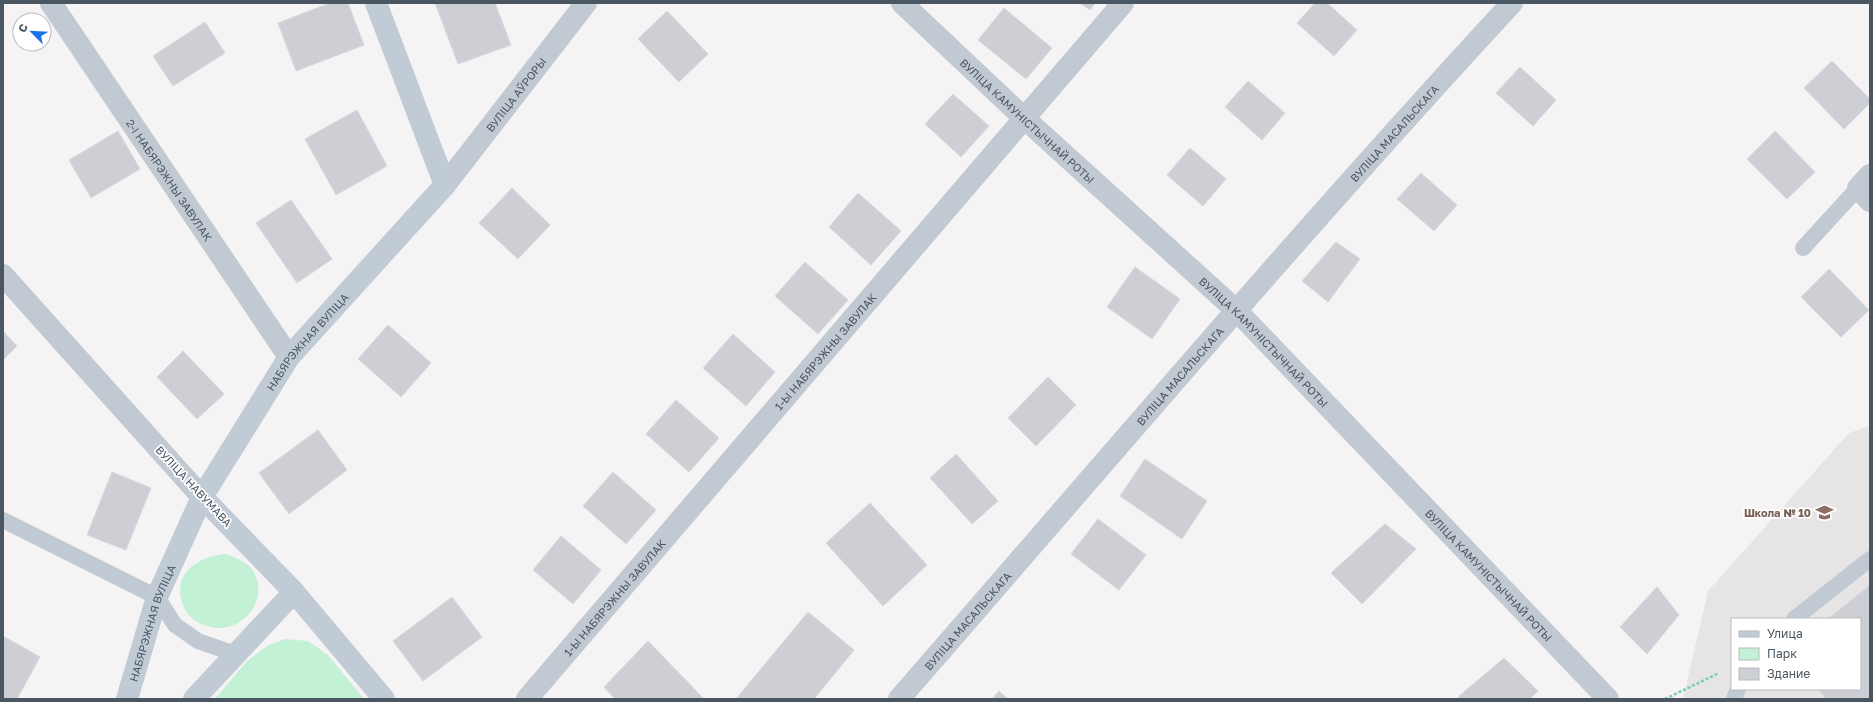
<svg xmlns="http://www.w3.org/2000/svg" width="1873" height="702" font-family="'Golos Text',sans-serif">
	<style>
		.education { fill: #e6e4e5; fill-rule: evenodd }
		.green { fill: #c3f1d5 }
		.building { fill: #cdcfd5; stroke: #d7d9de }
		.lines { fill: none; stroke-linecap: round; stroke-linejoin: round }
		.path { stroke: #7ad0a6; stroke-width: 2.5; stroke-dasharray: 3 2; stroke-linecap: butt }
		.lane { stroke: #c1cad2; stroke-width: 16 }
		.street { stroke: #c1cad2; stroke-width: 22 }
		.secondary { stroke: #c1cbd6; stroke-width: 22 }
		.labels { text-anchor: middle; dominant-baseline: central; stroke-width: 3.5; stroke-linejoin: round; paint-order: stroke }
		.street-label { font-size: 11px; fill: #4a5661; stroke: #fff }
		.education-label { font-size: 11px; font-weight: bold; fill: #785e54; stroke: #fff; text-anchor: end }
	</style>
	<rect width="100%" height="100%" fill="#f5f3f3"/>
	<path class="education" d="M1870 426V699H1683L1708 591 1849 433ZM1732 619H1860V689H1732Z"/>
	<g class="green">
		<path d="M226 554C234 557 247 562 252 569 272 598 242 637 207 626 196 623 187 616 183 605 171 574 198 556 226 554Z"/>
		<path d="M285 639 308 641 328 655 364 699H215L247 661 267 646Z"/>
	</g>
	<g class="building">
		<path d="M330 3H348L364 45 296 71 278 23Z"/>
		<path d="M435 3H495L511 45 458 64Z"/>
		<path d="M1080 3H1095L1090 10Z"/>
		<path d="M1315 3H1327L1357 30 1334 56 1297 23Z"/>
		<path d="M1004 8 1052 48 1026 79 978 40Z"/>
		<path d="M667 11 708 54 679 82 638 39Z"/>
		<path d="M205 22 225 53 173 86 153 56Z"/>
		<path d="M1832 61 1870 99V103L1844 129 1804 88Z"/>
		<path d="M1520 67 1556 100 1533 126 1496 93Z"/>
		<path d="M1248 81 1285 113 1262 140 1225 107Z"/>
		<path d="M953 94 989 126 961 157 925 124Z"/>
		<path d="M357 110 387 166 336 195 305 139Z"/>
		<path d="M118 131 140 169 91 198 69 160Z"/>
		<path d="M1775 131 1815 172 1787 199 1747 159Z"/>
		<path d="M1190 148 1226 179 1203 206 1167 175Z"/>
		<path d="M1421 173 1457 205 1434 231 1397 199Z"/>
		<path d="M512 188 550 225 518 259 479 223Z"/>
		<path d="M858 193 901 231 871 265 829 227Z"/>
		<path d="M291 200 332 259 297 283 256 223Z"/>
		<path d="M1336 242 1360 259 1328 302 1302 281Z"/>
		<path d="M805 262 848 300 818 334 775 296Z"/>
		<path d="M1135 267 1180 299 1152 339 1107 307Z"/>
		<path d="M1829 269 1869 310 1841 337 1801 297Z"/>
		<path d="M388 325 431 363 401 397 358 359Z"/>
		<path d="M3 331 17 346 3 360Z"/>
		<path d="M733 334 775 372 746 406 703 368Z"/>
		<path d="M183 351 224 394 197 419 157 377Z"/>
		<path d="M1048 377 1076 405 1036 446 1008 418Z"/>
		<path d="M676 400 719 438 689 472 646 434Z"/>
		<path d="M318 430 347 470 289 514 259 473Z"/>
		<path d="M956 454 998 501 972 524 930 478Z"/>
		<path d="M1145 459 1207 501 1182 539 1120 496Z"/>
		<path d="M112 472 151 488 126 550 87 535Z"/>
		<path d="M613 472 656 510 626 544 583 506Z"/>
		<path d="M870 503 927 565 883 606 826 543Z"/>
		<path d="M1098 519 1146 555 1119 590 1071 554Z"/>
		<path d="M1385 524 1416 549 1362 604 1331 573Z"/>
		<path d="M561 536 601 570 573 604 533 570Z"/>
		<path d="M1870 585V699H1826L1818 689H1860V619H1828Z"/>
		<path d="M1657 587 1679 615 1647 654 1620 627Z"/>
		<path d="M452 597 482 637 423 681 393 641Z"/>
		<path d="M808 612 854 650 814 699H736Z"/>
		<path d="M3 636 40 657 17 699H3Z"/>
		<path d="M648 641 704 699H615L604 687Z"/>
		<path d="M1504 658 1538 691 1530 699H1460L1458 697Z"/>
		<path d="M999 691 1008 699H992Z"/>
	</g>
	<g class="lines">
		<path class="path" d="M1665 699 1719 673"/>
		<g class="lane">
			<path d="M1803 248 1858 188"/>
			<path d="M3 520 157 597 175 625 198 641 235 654"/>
			<path d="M1794 619 1870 559"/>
			<path d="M1734 699 1738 689"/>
		</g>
		<g class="street">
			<path id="s1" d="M51 3 289 357"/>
			<path id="s2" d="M902 3 1024 118 1237 311 1608 699"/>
			<path d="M1870 175 1858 188 1870 201"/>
			<path id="s3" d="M445 185 586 3"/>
			<path d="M3 275 202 497"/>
			<path id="s4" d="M527 699 1123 3"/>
			<path id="s5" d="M899 699C1102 466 1302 230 1512 3"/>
		</g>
		<g class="secondary">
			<path d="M202 497 294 592 384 699"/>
			<path id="s6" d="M127 699 157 597 202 497 289 357 445 185 376 3"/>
			<path d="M194 699 294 592"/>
		</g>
	</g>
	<defs>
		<symbol id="school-bare" viewBox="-9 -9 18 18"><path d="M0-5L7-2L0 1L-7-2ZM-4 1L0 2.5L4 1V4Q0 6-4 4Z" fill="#8d6e63" stroke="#fff" stroke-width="2.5" paint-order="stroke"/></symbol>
	</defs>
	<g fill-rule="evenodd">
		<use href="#school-bare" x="1812" y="500" width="25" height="25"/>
	</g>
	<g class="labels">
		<g class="street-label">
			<text stroke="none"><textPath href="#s3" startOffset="115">ВУЛІЦА АЎРОРЫ</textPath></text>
			<text stroke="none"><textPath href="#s2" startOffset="172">ВУЛІЦА КАМУНІСТЫЧНАЙ РОТЫ</textPath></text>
			<text stroke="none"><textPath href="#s5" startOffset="752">ВУЛІЦА МАСАЛЬСКАГА</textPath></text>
			<text stroke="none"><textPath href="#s1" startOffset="213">2-І НАБЯРЭЖНЫ ЗАВУЛАК</textPath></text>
			<text stroke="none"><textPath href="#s6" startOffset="404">НАБЯРЭЖНАЯ ВУЛІЦА</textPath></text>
			<text stroke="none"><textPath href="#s2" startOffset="496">ВУЛІЦА КАМУНІСТЫЧНАЙ РОТЫ</textPath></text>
			<text stroke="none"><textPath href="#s4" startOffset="458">1-Ы НАБЯРЭЖНЫ ЗАВУЛАК</textPath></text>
			<text stroke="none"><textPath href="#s5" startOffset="428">ВУЛІЦА МАСАЛЬСКАГА</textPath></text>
			<text transform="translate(194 486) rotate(47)">ВУЛІЦА НАВУМАВА</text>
			<text stroke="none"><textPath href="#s2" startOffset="820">ВУЛІЦА КАМУНІСТЫЧНАЙ РОТЫ</textPath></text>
			<text stroke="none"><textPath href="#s4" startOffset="134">1-Ы НАБЯРЭЖНЫ ЗАВУЛАК</textPath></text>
			<text stroke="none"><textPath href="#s5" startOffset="104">ВУЛІЦА МАСАЛЬСКАГА</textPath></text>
			<text stroke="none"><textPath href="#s6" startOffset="80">НАБЯРЭЖНАЯ ВУЛІЦА</textPath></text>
		</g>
		<g class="education-label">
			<text x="1811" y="512">Школа № 10</text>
		</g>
	</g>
	<rect width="1873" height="702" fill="none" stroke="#4a5661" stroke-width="8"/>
	<rect x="1731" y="618" width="130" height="72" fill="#ffffff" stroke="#b7bbc0"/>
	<rect x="1739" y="631" width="20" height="6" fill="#c1cbd6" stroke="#b7bbc0"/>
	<text x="1767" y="638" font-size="12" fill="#4a5661">Улица</text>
	<rect x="1739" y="648" width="20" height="12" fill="#c3f1d5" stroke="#b7bbc0"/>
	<text x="1767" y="658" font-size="12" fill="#4a5661">Парк</text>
	<rect x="1739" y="668" width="20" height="12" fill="#cdcfd5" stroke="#b7bbc0"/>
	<text x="1767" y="678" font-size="12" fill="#4a5661">Здание</text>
	<g transform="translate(32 32) rotate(294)"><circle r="19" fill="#ffffff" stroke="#b7bbc0"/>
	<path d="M0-3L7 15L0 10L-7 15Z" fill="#1a73e8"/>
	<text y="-6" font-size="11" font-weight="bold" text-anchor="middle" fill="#4a5661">С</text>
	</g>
</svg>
